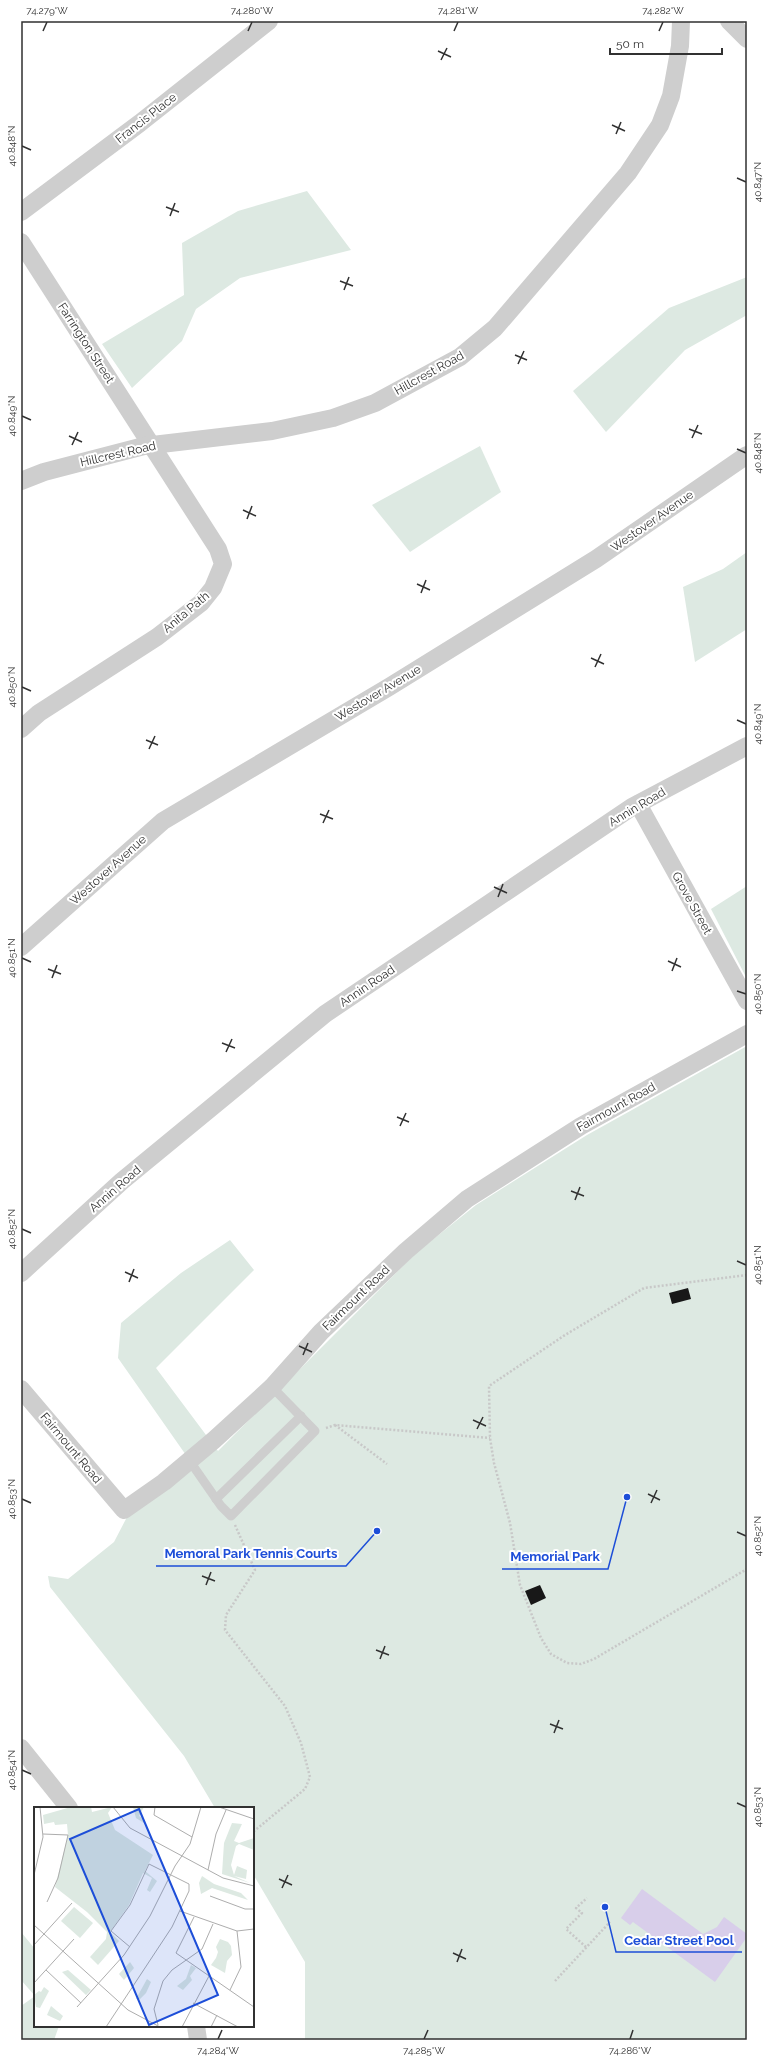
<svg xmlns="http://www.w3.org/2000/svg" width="768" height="2061" font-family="Raleway,sans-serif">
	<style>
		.green { fill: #dde9e2 }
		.water { fill: #d8ceea }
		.building { fill: #181818 }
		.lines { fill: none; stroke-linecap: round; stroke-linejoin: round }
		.path { stroke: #c8c8c8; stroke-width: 2.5; stroke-dasharray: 2 2; stroke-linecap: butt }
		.lane { stroke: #cecece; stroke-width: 9 }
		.street { stroke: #cecece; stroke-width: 18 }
		.ticks { fill: none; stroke: #313131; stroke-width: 1.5 }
		.labels { text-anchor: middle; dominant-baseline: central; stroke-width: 4; stroke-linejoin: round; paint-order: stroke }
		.street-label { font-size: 12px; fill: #313131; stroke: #fff }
		.inset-road { fill: none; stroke: #adadad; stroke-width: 1 }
		.view { fill: #1d4ed8; fill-opacity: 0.15; stroke: #1d4ed8; stroke-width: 2 }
		.inset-edge { fill: none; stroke: #313131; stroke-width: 2 }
		.leader { fill: none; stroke: #1d4ed8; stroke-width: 1.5 }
		.callout-dot { fill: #1d4ed8; stroke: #fff; stroke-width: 1.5 }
		.callout-label { font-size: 13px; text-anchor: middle; font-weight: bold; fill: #1d4ed8; stroke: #fff; stroke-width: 4; stroke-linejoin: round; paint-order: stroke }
		.neatline { fill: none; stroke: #313131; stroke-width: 1.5 }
		.ticks-label { font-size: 10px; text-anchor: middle; fill: #313131 }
	</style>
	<rect width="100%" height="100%" fill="#fff"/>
	<g class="green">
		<path d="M307 191 351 250 240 278 196 309 182 341 132 388 102 344 184 295 182 243 238 211Z"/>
		<path d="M747 277V315L685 350 606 432 573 391 669 308Z"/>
		<path d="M480 446 501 492 410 552 372 505Z"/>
		<path d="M747 552V629L695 662 683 587 723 569Z"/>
		<path d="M747 886V979L711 909Z"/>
		<path d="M747 1046V2040H305V1962L253 1874V1808H215L184 1756 50 1587 48 1576 68 1579 114 1542 127 1517 188 1458 118 1358 121 1323 181 1273 230 1240 254 1270 156 1368 218 1451 416 1253 476 1205 587 1135Z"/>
		<path d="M21 1932 35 1949V1996L21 1980Z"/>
		<path d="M35 1996V2026H59L54 2040H21V2006Z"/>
	</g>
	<path class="water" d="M642 1889 703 1934 717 1927 724 1917 747 1934V1937L715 1982 633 1922 630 1925 621 1918Z"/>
	<g class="building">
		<path d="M688 1288 691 1299 672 1304 669 1293Z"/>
		<path d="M540 1585 546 1598 531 1605 525 1591Z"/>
	</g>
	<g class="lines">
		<g class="path">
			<path d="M747 1275 644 1288 565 1335 489 1386 490 1438 494 1463 510 1523 520 1585 541 1638 551 1654 567 1663 581 1664 594 1659 747 1569"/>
			<path d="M335 1425 387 1464"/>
			<path d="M326 1428 335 1425 490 1438"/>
			<path d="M235 1525 255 1570 226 1615 225 1630 285 1706 301 1743 310 1777 305 1789 253 1832"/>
			<path d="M586 1947 566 1929 582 1913 576 1908 587 1898"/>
			<path d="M555 1981 610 1922"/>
		</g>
		<g class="lane">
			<path d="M189 1460 221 1506 231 1516 315 1431 272 1387"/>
			<path d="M216 1499 301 1416"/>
		</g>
		<g class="street">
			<path d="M729 21 747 39"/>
			<path d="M21 212 140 123 269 21"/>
			<path d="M21 242 218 549 223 564 213 588 201 603 157 637 39 713 21 729"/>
			<path d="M21 481 44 472 144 446 272 431 333 418 375 403 460 357 495 328 628 173 660 125 671 96 680 46 681 21"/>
			<path d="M638 804 747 1001"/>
			<path d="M21 947 163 821 389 687 596 559 747 455"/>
			<path d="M21 1273 122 1181 325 1014 632 807 747 746"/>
			<path d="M21 1389 124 1510 164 1482 214 1440 272 1387 321 1332 406 1251 467 1199 581 1126 747 1034"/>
			<path d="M21 1748 69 1808"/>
			<path d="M196 2026 198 2040"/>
		</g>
	</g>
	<path class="ticks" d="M43 31 47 22M248 31 252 22M454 31 458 22M659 31 663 22M438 51 451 57M441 60 447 48M612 125 625 131M616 134 621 122M22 146 31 150M737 178 746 182M166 207 179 212M170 216 175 203M340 281 353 286M344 290 349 277M515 355 527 360M518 364 524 351M22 416 31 420M689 429 702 434M69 436 82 442M692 438 698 425M72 445 78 432M737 449 746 453M243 510 256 516M247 519 252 506M417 584 430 590M421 593 426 580M591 658 604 664M595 667 601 654M22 687 31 691M737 720 746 724M146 740 158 745M149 749 155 736M320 814 333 819M323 823 329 810M494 887 507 893M498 897 503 884M22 958 31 962M668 961 681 967M48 969 61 974M672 971 677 958M52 978 57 965M737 991 746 994M222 1043 235 1048M226 1052 232 1039M397 1117 409 1122M400 1126 406 1113M571 1191 584 1196M575 1200 580 1187M22 1229 31 1233M737 1261 746 1265M125 1272 138 1278M129 1282 134 1269M299 1346 312 1352M303 1355 308 1343M473 1420 486 1426M477 1429 483 1417M648 1494 660 1500M22 1499 31 1503M651 1503 657 1490M737 1532 746 1536M202 1576 215 1581M206 1585 211 1572M376 1650 389 1655M380 1659 385 1646M550 1724 563 1729M554 1733 559 1720M22 1770 31 1774M737 1803 746 1807M279 1879 292 1885M282 1888 288 1875M453 1953 466 1959M457 1962 462 1949M218 2039 222 2030M424 2039 428 2030M630 2039 633 2030"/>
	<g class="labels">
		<g class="street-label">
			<text transform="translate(146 118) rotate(-38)">Francis Place</text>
			<text transform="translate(86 343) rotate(57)">Farrington Street</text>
			<text transform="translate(429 373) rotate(-29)">Hillcrest Road</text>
			<text transform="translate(118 454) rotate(-13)">Hillcrest Road</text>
			<text transform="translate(652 521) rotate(-35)">Westover Avenue</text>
			<text transform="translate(186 612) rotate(-40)">Anita Path</text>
			<text transform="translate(378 693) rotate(-31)">Westover Avenue</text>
			<text transform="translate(637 807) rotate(-31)">Annin Road</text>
			<text transform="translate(108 870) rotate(-42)">Westover Avenue</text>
			<text transform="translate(692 903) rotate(61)">Grove Street</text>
			<text transform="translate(367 986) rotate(-34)">Annin Road</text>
			<text transform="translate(616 1107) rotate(-29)">Fairmount Road</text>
			<text transform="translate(115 1189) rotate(-41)">Annin Road</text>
			<text transform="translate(356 1298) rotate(-44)">Fairmount Road</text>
			<text transform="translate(71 1448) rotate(50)">Fairmount Road</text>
		</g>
	</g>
	<g transform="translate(34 1807)">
		<rect width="220" height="220" fill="#fff"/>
		<path d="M37 0H57L58 5 78 0 74 6 81 23 119 48 111 64 123 74 116 85 113 83 118 71 109 66 95 98 76 125 85 134 64 158 56 150 72 132 73 125 53 105 21 80 34 28 33 17 21 18 20 15 10 17 9 8ZM99 0H110L105 9 110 12V16L102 11ZM198 16 208 17 200 34 205 36 220 31V43L205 37 202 39 197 58 200 68 203 59 213 63 212 72 200 69 216 76 188 67 190 36ZM168 69 180 77 207 86 214 93 178 81 167 87 165 76ZM40 100 59 116 46 131 27 114ZM186 132 194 135 197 139 198 148 193 154 191 166 177 158 182 151 184 145 182 140ZM96 155 100 161 90 173 85 167ZM157 158 162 161 156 169 158 173 149 183 143 179 152 172ZM34 163 57 183 52 188 28 165ZM113 172 117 175 112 186 106 192H102ZM10 180 15 184 6 201 2 200 0 188 5 184 7 185ZM17 199 29 209 26 214 13 208Z" fill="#dde9e2"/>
		<path class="inset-road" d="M79 0 96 21 189 71 220 79M121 0 120 8 158 30M185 0 220 12M9 27 34 28 24 71 13 95M174 63 182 27 192 3M0 68 9 30 6 0M176 89 211 102H220M146 104 203 124 220 122M160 110 142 146 220 200M0 118 94 203 126 220M0 138 38 96M12 163 47 196M0 176 40 132M196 183 207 160 203 124M159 196 204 220M43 200 90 148 116 109 141 59 156 37 167 0M124 218 120 202 129 174 138 163 168 142 179 117M72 220 138 120 155 84V77L115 57 96 98 77 124 96 140M148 220 175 169M177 220 183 208"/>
		<path class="view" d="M105 2 184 188 115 218 36 32Z"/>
		<rect width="220" height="220" class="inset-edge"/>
	</g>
	<path class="leader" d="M377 1531L346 1566H156M627 1497L608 1569H502M605 1907L616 1952H742"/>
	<g class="callout-dot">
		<circle cx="377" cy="1531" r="4"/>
		<circle cx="627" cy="1497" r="4"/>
		<circle cx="605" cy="1907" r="4"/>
	</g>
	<g class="callout-label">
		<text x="251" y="1558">Memoral Park Tennis Courts</text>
		<text x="555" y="1561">Memorial Park</text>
		<text x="679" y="1945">Cedar Street Pool</text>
	</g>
	<rect width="768" height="2061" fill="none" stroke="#ffffff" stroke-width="44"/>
	<path d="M610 48v6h112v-6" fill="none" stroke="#313131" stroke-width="2"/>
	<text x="616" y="48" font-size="12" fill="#313131" stroke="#ffffff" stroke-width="3" paint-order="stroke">50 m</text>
	<rect x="22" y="22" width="724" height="2017" class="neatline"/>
	<g class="ticks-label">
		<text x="47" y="14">74.279°W</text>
		<text x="252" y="14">74.280°W</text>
		<text x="458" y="14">74.281°W</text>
		<text x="663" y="14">74.282°W</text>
		<text transform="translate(11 146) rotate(-90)" y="4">40.848°N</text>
		<text transform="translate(757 182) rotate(-90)" y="4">40.847°N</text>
		<text transform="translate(11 416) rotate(-90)" y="4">40.849°N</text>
		<text transform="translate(757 453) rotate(-90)" y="4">40.848°N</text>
		<text transform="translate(11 687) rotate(-90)" y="4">40.850°N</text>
		<text transform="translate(757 724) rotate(-90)" y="4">40.849°N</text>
		<text transform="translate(11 958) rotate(-90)" y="4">40.851°N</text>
		<text transform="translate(757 994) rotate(-90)" y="4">40.850°N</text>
		<text transform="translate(11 1229) rotate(-90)" y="4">40.852°N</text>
		<text transform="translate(757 1265) rotate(-90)" y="4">40.851°N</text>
		<text transform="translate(11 1499) rotate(-90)" y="4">40.853°N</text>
		<text transform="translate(757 1536) rotate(-90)" y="4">40.852°N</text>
		<text transform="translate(11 1770) rotate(-90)" y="4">40.854°N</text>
		<text transform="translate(757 1807) rotate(-90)" y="4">40.853°N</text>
		<text x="218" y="2054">74.284°W</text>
		<text x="424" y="2054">74.285°W</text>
		<text x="630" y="2054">74.286°W</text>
	</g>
</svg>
